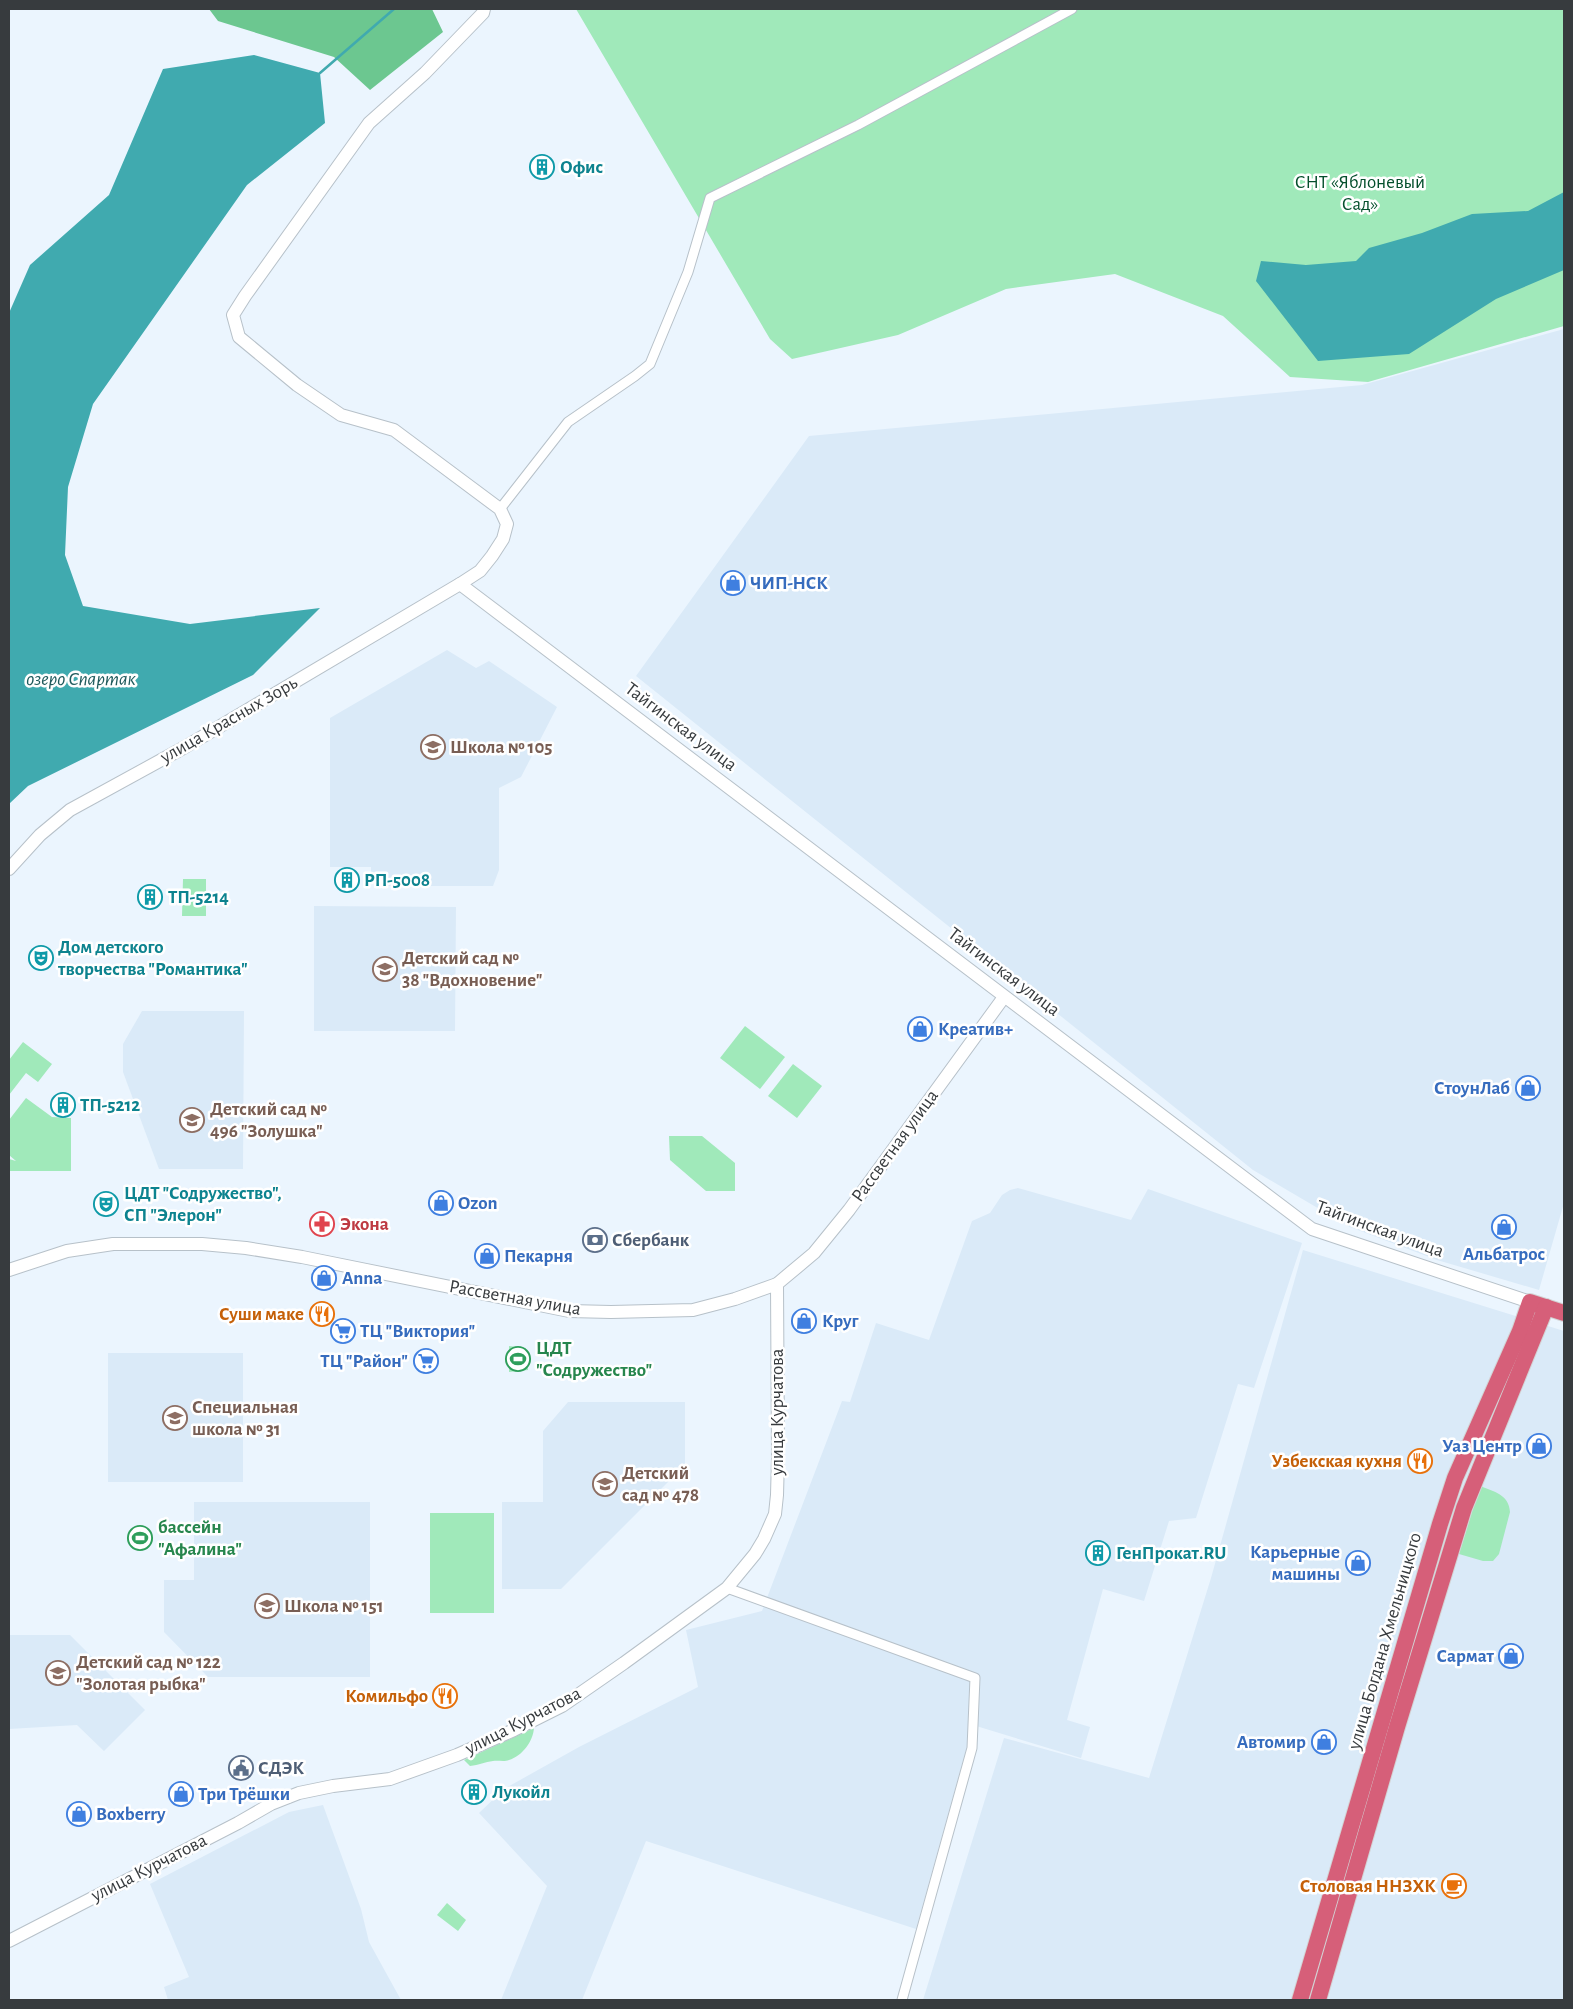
<svg xmlns="http://www.w3.org/2000/svg" width="1573" height="2009" font-family="'Alegreya Sans',sans-serif">
	<style>
		.built { fill: #daeaf8 }
		.green { fill: #a0e9ba }
		.forest { fill: #6cc790 }
		.water { fill: #40aaaf }
		.lines { fill: none; stroke-linecap: round; stroke-linejoin: round }
		.stream { stroke: #40aaaf; stroke-width: 2.5 }
		.street-casing { stroke: #b7c1c9; stroke-width: 11 }
		.secondary-casing { stroke: #b7c1c9; stroke-width: 14 }
		.highway-casing { stroke: #d3d4d5; stroke-width: 18 }
		.street { stroke: #fff; stroke-width: 9 }
		.secondary { stroke: #fff; stroke-width: 12 }
		.highway { stroke: #d65f79; stroke-width: 16 }
		.labels { text-anchor: middle; dominant-baseline: central; stroke-width: 5; stroke-linejoin: round; paint-order: stroke }
		.culture-label { font-size: 19px; font-weight: bold; fill: #0d838f; stroke: #fff; text-anchor: start }
		.park-label { font-size: 19px; fill: #044f2c; stroke: #fff }
		.shop-label { font-size: 19px; font-weight: bold; fill: #366cbe; stroke: #fff; text-anchor: start }
		.street-label { font-size: 19px; fill: #373b3e; stroke: #fff }
		.education-label { font-size: 19px; font-weight: bold; fill: #785e54; stroke: #fff; text-anchor: start }
		.health-label { font-size: 19px; font-weight: bold; fill: #be3a42; stroke: #fff; text-anchor: start }
		.service-label { font-size: 19px; font-weight: bold; fill: #4e5e75; stroke: #fff; text-anchor: start }
		.food-label { font-size: 19px; font-weight: bold; fill: #c56008; stroke: #fff; text-anchor: end }
		.leisure-label { font-size: 19px; font-weight: bold; fill: #27864d; stroke: #fff; text-anchor: start }
		.water-label { font-size: 20px; font-style: italic; fill: #205b5d; stroke: #fff }
	</style>
	<rect width="100%" height="100%" fill="#ebf5fe"/>
	<g class="built">
		<path d="M1564 329V1203L1539 1290 1437 1260 1350 1227 1253 1170 636 676 809 436 1362 385Z"/>
		<path d="M447 650 476 668 489 661 557 707 521 777 499 788V870L493 886H378V875L371 874V867H330V718Z"/>
		<path d="M314 906 456 907 455 1031H314Z"/>
		<path d="M142 1011H244L243 1169H159L123 1072V1044Z"/>
		<path d="M1018 1188 1131 1220 1148 1189 1302 1243 1254 1388 1238 1384 1196 1518 1169 1521 1144 1601 1103 1589 1067 1720 1090 1727 1081 1758 973 1725 916 1929 646 1841 582 2000H501L547 1886 479 1813 504 1789 579 1747 698 1687 686 1630 762 1611 842 1401 850 1402 876 1323 929 1340 972 1221 990 1213 1002 1195 1010 1190Z"/>
		<path d="M1303 1250 1564 1331V2000H923L1004 1738 1149 1778 1211 1578Z"/>
		<rect x="108" y="1353" width="135" height="129"/>
		<path d="M568 1402H685V1465L561 1589H502V1502H543V1431Z"/>
		<path d="M194 1502H370V1677H208L164 1632V1580H194Z"/>
		<path d="M9 1635H70L145 1710 104 1751 77 1725 9 1729Z"/>
		<path d="M323 1805 361 1909 369 1942 401 2000H168L164 1987 189 1977 150 1884 289 1812Z"/>
	</g>
	<g class="green">
		<path d="M576 9H1564V326L1368 382 1290 377 1223 316 1115 274 1006 289 898 335 792 359 770 339Z"/>
		<path d="M183 879H206V916H182Z"/>
		<path d="M745 1026 785 1057 760 1089 720 1058Z"/>
		<path d="M23 1042 52 1064 38 1082 26 1073 9 1095V1060Z"/>
		<path d="M793 1064 822 1086 797 1118 768 1096Z"/>
		<path d="M26 1098 52 1117 71 1118V1171H9V1159L16 1161 9 1155V1120Z"/>
		<path d="M669 1136H702L735 1163V1191H706L670 1160Z"/>
		<path d="M509 1346 526 1348 528 1370 509 1372Z"/>
		<path d="M1480 1486C1494 1492 1509 1494 1510 1512L1499 1554 1493 1561H1483L1459 1554Z"/>
		<rect x="430" y="1513" width="64" height="100"/>
		<path d="M534 1728C533 1742 522 1756 509 1760 504 1762 498 1760 493 1761 485 1762 479 1765 470 1766L464 1760Z"/>
		<path d="M447 1903 466 1920 458 1931 437 1915Z"/>
	</g>
	<path class="forest" d="M209 9H432L443 32 370 90 334 57 218 21Z"/>
	<g class="water">
		<path d="M254 55 320 73 325 123 247 185 93 404 68 487 65 555 83 606 190 624 320 608 253 675 28 786 9 804V313L30 265 109 195 163 69Z"/>
		<path d="M1564 192V270L1496 299 1409 354 1318 361 1256 281 1261 261 1306 265 1356 261 1369 248 1422 233 1472 214 1528 211Z"/>
	</g>
	<g class="lines">
		<path class="stream" d="M320 73 394 9"/>
		<defs>
			<g id="street">
				<path d="M500 509 568 422 635 376 650 364 688 272 710 198 858 125 1072 9"/>
				<path d="M727 1588 975 1678 972 1748 902 2000"/>
			</g>
			<g id="secondary">
				<path d="M460 584 1312 1229 1530 1302"/>
				<path d="M9 869 40 835 70 810 185 747 460 584 480 571 492 556 503 539 507 524 500 509 394 430 341 415 297 385 239 337 233 315 245 296 369 123 425 73 483 13 484 9"/>
				<path d="M9 1270 67 1251 113 1244H202L246 1248 302 1257 569 1311 611 1312 693 1310 735 1299 777 1284 814 1253 849 1210 1004 997"/>
				<path d="M9 1941 238 1823 271 1804 299 1793 333 1786 390 1779 457 1755 514 1730 562 1706 624 1663 727 1588 755 1554 764 1539 775 1514 777 1495 778 1458 777 1284"/>
			</g>
			<g id="highway">
				<path d="M1300 2000 1440 1524 1455 1478 1520 1331 1530 1302 1564 1313"/>
				<path d="M1318 2000 1397 1727 1464 1508 1546 1307"/>
			</g>
		</defs>
		<use href="#street" class="street-casing"/>
		<use href="#secondary" class="secondary-casing"/>
		<use href="#highway" class="highway-casing"/>
		<use href="#street" class="street"/>
		<use href="#secondary" class="secondary"/>
		<use href="#highway" class="highway"/>
	</g>
	<defs>
		<symbol id="building-ring" viewBox="-11 -11 22 22"><circle r="9.5" fill="#fff" stroke="#0f9aa8" stroke-width="1.5"/><path d="M-4-6H4V6H1V3H-1V6H-4ZM-2.5-4.3h1.7v1.8h-1.7ZM.8-4.3h1.7v1.8H.8ZM-2.5-1h1.7V.8h-1.7ZM.8-1h1.7V.8H.8Z" fill="#0f9aa8"/></symbol>
		<symbol id="shop-ring" viewBox="-11 -11 22 22"><circle r="9.5" fill="#fff" stroke="#3f7fe0" stroke-width="1.5"/><path d="M-5-2.5h2.3a2.7 3.5 0 0 1 5.4 0H5L5.5 6h-11ZM-1.5-2.5h3a1.5 2.3 0 0 0-3 0Z" fill="#3f7fe0"/></symbol>
		<symbol id="school-ring" viewBox="-11 -11 22 22"><circle r="9.5" fill="#fff" stroke="#8d6e63" stroke-width="1.5"/><path d="M0-5L7-2L0 1L-7-2ZM-4 1L0 2.5L4 1V4Q0 6-4 4Z" fill="#8d6e63"/></symbol>
		<symbol id="theatre-ring" viewBox="-11 -11 22 22"><circle r="9.5" fill="#fff" stroke="#0f9aa8" stroke-width="1.5"/><path d="M-5-5.5Q0-4 5-5.5V0Q5 5 0 6Q-5 5-5 0ZM-3.3-2.5H-1v1.5H-3.3ZM1-2.5H3.3v1.5H1ZM-2.8 1Q0 5.5 2.8 1Z" fill="#0f9aa8"/></symbol>
		<symbol id="pharmacy-ring" viewBox="-11 -11 22 22"><circle r="9.5" fill="#fff" stroke="#e0444e" stroke-width="1.5"/><path d="M-2-6h4v4h4v4h-4v4h-4v-4h-4v-4h4Z" fill="#e0444e"/></symbol>
		<symbol id="bank-ring" viewBox="-11 -11 22 22"><circle r="9.5" fill="#fff" stroke="#5c6f8a" stroke-width="1.5"/><path d="M-6-4H6V4H-6ZM0-2.3a2.3 2.3 0 1 0 0 4.6a2.3 2.3 0 1 0 0-4.6Z" fill="#5c6f8a"/></symbol>
		<symbol id="restaurant-ring" viewBox="-11 -11 22 22"><circle r="9.5" fill="#fff" stroke="#e8710a" stroke-width="1.5"/><path d="M-5-6h1v4h1v-4h1v4h1v-4h1v5L-1.5 .5V6h-2V.5L-5-1ZM5-6V6H3V1.5H1.5Q1.5-4 5-6Z" fill="#e8710a"/></symbol>
		<symbol id="supermarket-ring" viewBox="-11 -11 22 22"><circle r="9.5" fill="#fff" stroke="#3f7fe0" stroke-width="1.5"/><path d="M-6-5.5h2.5l.6 2H6L4.5 2H-2.5L-4.4-4H-6ZM-1.5 3.2a1.3 1.3 0 1 0 .1 0ZM3 3.2a1.3 1.3 0 1 0 .1 0Z" fill="#3f7fe0"/></symbol>
		<symbol id="stadium-ring" viewBox="-11 -11 22 22"><circle r="9.5" fill="#fff" stroke="#2e9e5b" stroke-width="1.5"/><path d="M0-5a6.5 5 0 1 0 0 10a6.5 5 0 1 0 0-10ZM-3.5-1.8h7v3.6h-7Z" fill="#2e9e5b"/></symbol>
		<symbol id="civic-ring" viewBox="-11 -11 22 22"><circle r="9.5" fill="#fff" stroke="#5c6f8a" stroke-width="1.5"/><path d="M-.6-6.5H3V-4.5H.6V-3L4-1V1h2V6H-6V1h2V-1L-.6-3ZM-1.2 2.5V6h2.4V2.5Z" fill="#5c6f8a"/></symbol>
		<symbol id="cafe-ring" viewBox="-11 -11 22 22"><circle r="9.5" fill="#fff" stroke="#e8710a" stroke-width="1.5"/><path d="M-5.5-4.5H6V0H3Q3 3.5 0 3.5H-2.5Q-5.5 3.5-5.5 0ZM3-3.2v2h1.7v-2ZM-6 4.5H4V6H-6Z" fill="#e8710a"/></symbol>
	</defs>
	<g fill-rule="evenodd">
		<use href="#building-ring" x="528" y="153" width="28" height="28"/>
		<use href="#shop-ring" x="719" y="569" width="28" height="28"/>
		<use href="#school-ring" x="419" y="733" width="28" height="28"/>
		<use href="#building-ring" x="333" y="866" width="28" height="28"/>
		<use href="#building-ring" x="136" y="883" width="28" height="28"/>
		<use href="#theatre-ring" x="27" y="944" width="28" height="28"/>
		<use href="#school-ring" x="371" y="955" width="28" height="28"/>
		<use href="#shop-ring" x="906" y="1015" width="28" height="28"/>
		<use href="#shop-ring" x="1514" y="1074" width="28" height="28"/>
		<use href="#building-ring" x="49" y="1091" width="28" height="28"/>
		<use href="#school-ring" x="178" y="1106" width="28" height="28"/>
		<use href="#shop-ring" x="427" y="1189" width="28" height="28"/>
		<use href="#theatre-ring" x="92" y="1190" width="28" height="28"/>
		<use href="#pharmacy-ring" x="308" y="1210" width="28" height="28"/>
		<use href="#shop-ring" x="1490" y="1213" width="28" height="28"/>
		<use href="#bank-ring" x="581" y="1226" width="28" height="28"/>
		<use href="#shop-ring" x="473" y="1242" width="28" height="28"/>
		<use href="#shop-ring" x="310" y="1264" width="28" height="28"/>
		<use href="#restaurant-ring" x="308" y="1300" width="28" height="28"/>
		<use href="#shop-ring" x="790" y="1307" width="28" height="28"/>
		<use href="#supermarket-ring" x="329" y="1317" width="28" height="28"/>
		<use href="#stadium-ring" x="504" y="1345" width="28" height="28"/>
		<use href="#supermarket-ring" x="412" y="1347" width="28" height="28"/>
		<use href="#school-ring" x="161" y="1404" width="28" height="28"/>
		<use href="#shop-ring" x="1525" y="1432" width="28" height="28"/>
		<use href="#restaurant-ring" x="1406" y="1447" width="28" height="28"/>
		<use href="#school-ring" x="591" y="1470" width="28" height="28"/>
		<use href="#stadium-ring" x="126" y="1524" width="28" height="28"/>
		<use href="#building-ring" x="1084" y="1539" width="28" height="28"/>
		<use href="#shop-ring" x="1344" y="1549" width="28" height="28"/>
		<use href="#school-ring" x="253" y="1592" width="28" height="28"/>
		<use href="#shop-ring" x="1497" y="1642" width="28" height="28"/>
		<use href="#school-ring" x="44" y="1659" width="28" height="28"/>
		<use href="#restaurant-ring" x="431" y="1682" width="28" height="28"/>
		<use href="#shop-ring" x="1310" y="1728" width="28" height="28"/>
		<use href="#civic-ring" x="227" y="1754" width="28" height="28"/>
		<use href="#building-ring" x="460" y="1778" width="28" height="28"/>
		<use href="#shop-ring" x="167" y="1780" width="28" height="28"/>
		<use href="#shop-ring" x="65" y="1800" width="28" height="28"/>
		<use href="#cafe-ring" x="1440" y="1872" width="28" height="28"/>
	</g>
	<g class="labels">
		<g class="culture-label">
			<text x="560" y="167">Офис</text>
			<text x="364" y="880">РП-5008</text>
			<text x="168" y="897">ТП-5214</text>
			<text x="58" y="947">Дом детского<tspan x="58" dy="22">творчества "Романтика"</tspan></text>
			<text x="80" y="1105">ТП-5212</text>
			<text x="124" y="1193">ЦДТ "Содружество",<tspan x="124" dy="22">СП "Элерон"</tspan></text>
			<text x="1116" y="1553">ГенПрокат.RU</text>
			<text x="492" y="1792">Лукойл</text>
		</g>
		<g class="park-label">
			<text x="1360" y="182">СНТ «Яблоневый<tspan x="1360" dy="22">Сад»</tspan></text>
		</g>
		<g class="shop-label">
			<text x="750" y="583">ЧИП-НСК</text>
			<text x="938" y="1029">Креатив+</text>
			<text x="1510" y="1088" text-anchor="end">СтоунЛаб</text>
			<text x="458" y="1203">Ozon</text>
			<text x="1504" y="1254" text-anchor="middle">Альбатрос</text>
			<text x="504" y="1256">Пекарня</text>
			<text x="342" y="1278">Anna</text>
			<text x="822" y="1321">Круг</text>
			<text x="360" y="1331">ТЦ "Виктория"</text>
			<text x="408" y="1361" text-anchor="end">ТЦ "Район"</text>
			<text x="1522" y="1446" text-anchor="end">Уаз Центр</text>
			<text x="1340" y="1552" text-anchor="end">Карьерные<tspan x="1340" dy="22">машины</tspan></text>
			<text x="1494" y="1656" text-anchor="end">Сармат</text>
			<text x="1306" y="1742" text-anchor="end">Автомир</text>
			<text x="198" y="1794">Три Трёшки</text>
			<text x="96" y="1814">Boxberry</text>
		</g>
		<g class="street-label">
			<text transform="translate(229 720) rotate(-30)">улица Красных Зорь</text>
			<text transform="translate(681 727) rotate(37)">Тайгинская улица</text>
			<text transform="translate(1004 972) rotate(37)">Тайгинская улица</text>
			<text transform="translate(895 1146) rotate(-54)">Рассветная улица</text>
			<text transform="translate(1380 1229) rotate(20)">Тайгинская улица</text>
			<text transform="translate(515 1298) rotate(10)">Рассветная улица</text>
			<text transform="translate(777 1412) rotate(-90)">улица Курчатова</text>
			<text transform="translate(1385 1641) rotate(-74)">улица Богдана Хмельницкого</text>
			<text transform="translate(523 1721) rotate(-27)">улица Курчатова</text>
			<text transform="translate(149 1868) rotate(-27)">улица Курчатова</text>
		</g>
		<g class="education-label">
			<text x="450" y="747">Школа № 105</text>
			<text x="402" y="958">Детский сад №<tspan x="402" dy="22">38 "Вдохновение"</tspan></text>
			<text x="210" y="1109">Детский сад №<tspan x="210" dy="22">496 "Золушка"</tspan></text>
			<text x="192" y="1407">Специальная<tspan x="192" dy="22">школа № 31</tspan></text>
			<text x="622" y="1473">Детский<tspan x="622" dy="22">сад № 478</tspan></text>
			<text x="284" y="1606">Школа № 151</text>
			<text x="76" y="1662">Детский сад № 122<tspan x="76" dy="22">"Золотая рыбка"</tspan></text>
		</g>
		<g class="health-label">
			<text x="340" y="1224">Экона</text>
		</g>
		<g class="service-label">
			<text x="612" y="1240">Сбербанк</text>
			<text x="258" y="1768">СДЭК</text>
		</g>
		<g class="food-label">
			<text x="304" y="1314">Суши маке</text>
			<text x="1402" y="1461">Узбекская кухня</text>
			<text x="428" y="1696">Комильфо</text>
			<text x="1436" y="1886">Столовая ННЗХК</text>
		</g>
		<g class="leisure-label">
			<text x="536" y="1348">ЦДТ<tspan x="536" dy="22">"Содружество"</tspan></text>
			<text x="158" y="1527">бассейн<tspan x="158" dy="22">"Афалина"</tspan></text>
		</g>
		<g class="water-label">
			<text x="81" y="679">озеро Спартак</text>
		</g>
	</g>
	<rect width="1573" height="2009" fill="none" stroke="#373b3e" stroke-width="20"/>
</svg>
